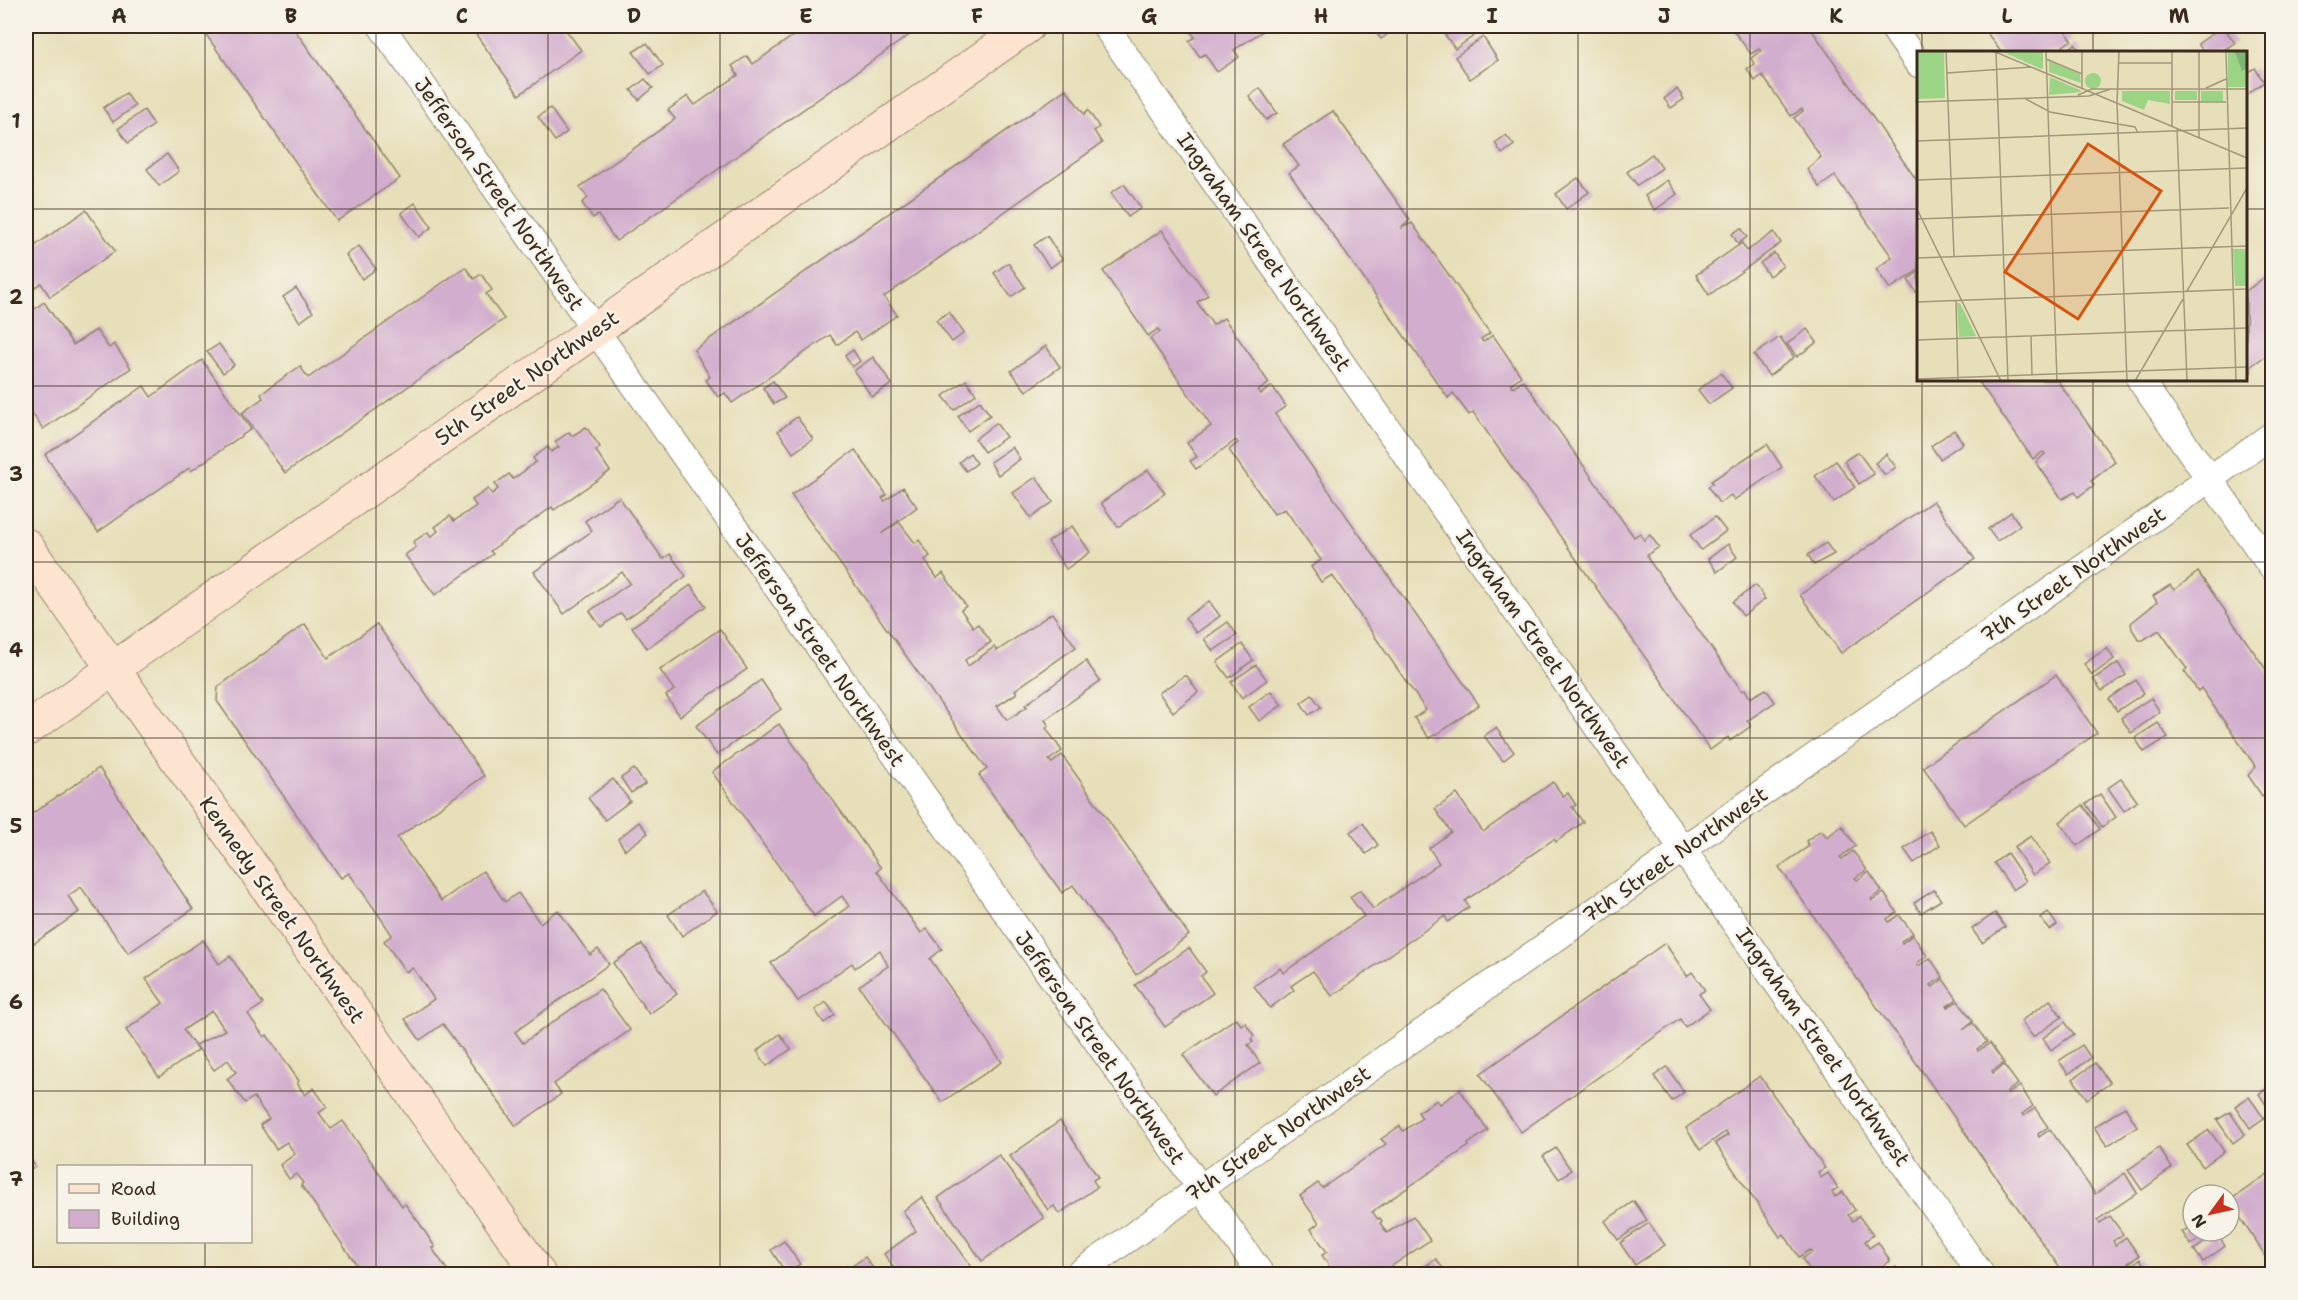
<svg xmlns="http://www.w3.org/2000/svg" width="2298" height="1300" font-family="'Shantell Sans',sans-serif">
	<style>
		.building { fill: #d2adce }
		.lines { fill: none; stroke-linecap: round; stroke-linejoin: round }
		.street-casing { stroke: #91846c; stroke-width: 28 }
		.secondary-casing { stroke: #91846c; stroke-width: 35 }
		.street { stroke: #fff; stroke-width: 26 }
		.secondary { stroke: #fde4d0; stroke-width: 33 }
		.grid { fill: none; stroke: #3b2a1e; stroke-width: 1.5; stroke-opacity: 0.55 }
		.labels { text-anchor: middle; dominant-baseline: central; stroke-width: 5; stroke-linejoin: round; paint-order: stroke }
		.street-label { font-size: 21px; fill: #3b2a1e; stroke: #f7f3e8 }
		.inset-road { fill: none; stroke: #a2977b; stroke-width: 1.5 }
		.view { fill: #d7540e; fill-opacity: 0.15; stroke: #d7540e; stroke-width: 3 }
		.inset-edge { fill: none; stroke: #3b2a1e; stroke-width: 3 }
		.neatline { fill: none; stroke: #3b2a1e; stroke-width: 2 }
		.grid-label { font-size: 20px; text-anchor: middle; font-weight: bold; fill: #3b2a1e }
	</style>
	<rect width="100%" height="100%" fill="#f7f3e8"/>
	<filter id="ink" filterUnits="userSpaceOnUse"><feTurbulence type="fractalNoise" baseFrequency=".0167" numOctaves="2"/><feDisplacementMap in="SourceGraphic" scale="12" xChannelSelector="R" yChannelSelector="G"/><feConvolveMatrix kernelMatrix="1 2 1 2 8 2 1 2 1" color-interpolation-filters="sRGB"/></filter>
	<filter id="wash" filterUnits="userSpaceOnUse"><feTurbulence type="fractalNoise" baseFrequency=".008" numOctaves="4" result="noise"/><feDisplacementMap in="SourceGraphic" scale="24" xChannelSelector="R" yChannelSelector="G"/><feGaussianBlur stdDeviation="1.35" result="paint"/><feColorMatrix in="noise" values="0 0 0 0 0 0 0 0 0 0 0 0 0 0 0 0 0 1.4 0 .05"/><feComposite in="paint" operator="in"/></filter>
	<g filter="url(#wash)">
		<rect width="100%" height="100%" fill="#e7dfb9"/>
		<g id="blocks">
			<g class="building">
				<path d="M200 26H292L400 178 337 221Z"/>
				<path d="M470 26H563L581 50 519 95Z"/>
				<path d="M807 26H922L616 241 598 215 593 218 582 203 588 198 580 187 675 119 668 110 688 96 695 105 738 75 732 66 747 56 753 64Z"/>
				<path d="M1186 26H1270L1234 50 1239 57 1217 72 1205 54 1200 57 1189 41 1195 37Z"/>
				<path d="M1371 26H1395L1397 28 1381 39Z"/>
				<path d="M1458 26H1473L1478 33 1455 49 1445 35Z"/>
				<path d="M1730 26H1809L1918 182V270L1890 289 1876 269 1892 257 1835 176 1819 187 1807 169 1821 157 1794 118 1803 111 1802 109 1791 116 1762 75 1755 81 1747 69 1754 64 1751 58 1761 51 1759 49 1751 54Z"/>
				<path d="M1982 26H2062L2072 40 2063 46 2066 51 2075 44 2081 52H2001Z"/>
				<path d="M2223 26 2235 43 2221 52H2204L2198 44Z"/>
				<path d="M1483 37 1498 60 1470 79 1455 57Z"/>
				<path d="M647 43 663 65 650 74 633 52Z"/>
				<path d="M2255 68 2264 82 2246 95V74Z"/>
				<path d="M645 79 653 88 639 100 631 90Z"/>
				<path d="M1260 88 1277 113 1266 120 1249 96Z"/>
				<path d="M1066 89 1084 114 1088 110 1099 127 1094 131 1102 143 884 297 897 315 861 340 855 332 837 345 830 335 732 403 725 393 718 397 706 380 710 377 694 350Z"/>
				<path d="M1677 89 1684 99 1671 108 1664 99Z"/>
				<path d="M126 93 135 106 113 122 103 108Z"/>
				<path d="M550 108 567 132 555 141 538 117Z"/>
				<path d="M144 110 154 125 128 143 118 129Z"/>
				<path d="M1333 111 1410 220 1401 228 1412 223 1490 333 1481 339 1483 342 1493 335 1521 376 1511 384 1513 387 1523 380 1634 537 1640 533 1644 540 1650 535 1659 547 1647 555 1648 559 1742 691 1745 689 1750 698 1766 689 1775 702 1747 721 1751 726 1730 741 1728 737 1710 750 1473 412 1469 415 1453 393 1448 398 1289 173 1299 166 1283 144Z"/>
				<path d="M1506 135 1514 145 1502 154 1495 143Z"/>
				<path d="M167 154 179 171 159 186 147 169Z"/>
				<path d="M1652 154 1662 168 1637 185 1627 172Z"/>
				<path d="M1578 178 1589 192 1566 209 1556 194Z"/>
				<path d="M1667 180 1677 194 1655 210 1645 196Z"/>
				<path d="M1124 184 1141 208 1128 217 1111 193Z"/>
				<path d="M415 203 432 227 419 237 401 213Z"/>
				<path d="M86 210 115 251 50 297 41 283 26 294V252Z"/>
				<path d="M1741 228 1747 237 1738 244 1732 234Z"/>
				<path d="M1162 230 1208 295 1197 302 1213 325 1224 318 1255 362 1269 383 1258 391 1261 394 1272 386 1286 406 1275 414 1479 705 1442 731 1429 738 1414 718 1426 710 1332 575 1321 582 1311 567 1321 560 1285 509 1274 514 1229 450 1238 443 1236 440 1196 469 1190 461 1197 457 1187 443 1211 426 1150 339 1160 332 1158 329 1148 336 1103 271Z"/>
				<path d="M1774 232 1781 243 1709 295 1696 275 1742 243 1747 251Z"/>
				<path d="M1047 236 1062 259 1050 268 1034 245Z"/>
				<path d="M359 246 376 269 362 279 346 255Z"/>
				<path d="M1774 253 1783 266 1769 276 1760 263Z"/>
				<path d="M1008 263 1025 287 1011 297 994 273Z"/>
				<path d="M465 267 474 279 481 274 492 290 486 294 504 319 285 473 242 413 263 398 261 394 300 366 308 378Z"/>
				<path d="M1918 272V295L1908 280Z"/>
				<path d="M2272 272V351L2250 367 2251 372 2246 376V291Z"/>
				<path d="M296 288 313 312 300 322 283 297Z"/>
				<path d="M44 302 73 345 96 330 109 348 114 344 131 368 43 429 26 404V307L29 313Z"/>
				<path d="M949 312 964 333 952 342 936 320Z"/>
				<path d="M1807 329 1817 342 1797 357 1787 344Z"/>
				<path d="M1780 337 1794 357 1769 376 1754 355Z"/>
				<path d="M219 344 234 365 223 373 207 352Z"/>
				<path d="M1046 346 1060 367 1026 391 1011 371Z"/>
				<path d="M853 350 860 361 852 367 845 356Z"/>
				<path d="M873 357 892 384 872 397 854 371Z"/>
				<path d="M202 360 251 429 191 471 189 468 185 471 98 532 45 455 144 386 151 397Z"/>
				<path d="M1721 373 1732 388 1709 404 1698 390Z"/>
				<path d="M966 380 976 394 954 410 943 396Z"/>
				<path d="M1982 380H2057L2115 462 2091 481 2094 485 2078 497 2075 492 2062 499 2036 462 2045 454 2043 452 2033 459 1979 382Z"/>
				<path d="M773 381 785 398 774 404 763 388Z"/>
				<path d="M980 401 990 415 968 431 958 416Z"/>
				<path d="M797 417 813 439 793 453 778 431Z"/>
				<path d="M996 423 1006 437 984 452 975 439Z"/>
				<path d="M586 427 600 447 596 451 610 471 554 510 552 507 490 551 493 554 435 595 405 555 416 547 413 542 428 532 431 537 438 531 435 527 450 516 454 521 476 506 472 500 488 489 492 494 498 489 495 484 509 474 513 479 536 462 533 458 548 447 551 452 559 447 555 442 569 432 572 436Z"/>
				<path d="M1954 430 1963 443 1940 459 1931 446Z"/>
				<path d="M1767 444 1782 467 1734 500 1731 495 1719 503 1708 487 1713 483 1711 481Z"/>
				<path d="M1012 447 1020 459 998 475 990 462Z"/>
				<path d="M855 450 887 495 882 498 885 501 903 487 917 507 881 534 899 522 915 543 919 540 930 556 925 560 937 578 943 573 966 606 961 610 973 627 978 624 991 642 965 660 968 666 994 647 997 651 1052 613 1076 647 1015 690 1017 693 997 706 1007 720 1027 707 1025 705 1086 661 1100 681 1045 720 1049 726 1046 728 1062 751 1049 760 1052 763 1062 755 1189 935 1136 975 1073 885 1062 893 979 775 987 769 791 495Z"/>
				<path d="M1858 452 1874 474 1859 484 1844 461Z"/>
				<path d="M970 453 977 463 966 471 959 462Z"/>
				<path d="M1886 454 1896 467 1885 475 1875 463Z"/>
				<path d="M1836 461 1855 487 1834 502 1815 476Z"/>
				<path d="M1148 470 1165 493 1118 527 1101 503Z"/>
				<path d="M1036 477 1053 502 1031 518 1013 493Z"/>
				<path d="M619 497 663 559 670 554 686 576 626 619 621 613 601 627 590 611 630 583 622 572 564 614 534 572 592 531 585 521Z"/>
				<path d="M1933 501 1975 559 1841 653 1800 595Z"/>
				<path d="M2011 512 2020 525 1997 541 1988 529Z"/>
				<path d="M1715 517 1726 531 1701 550 1690 535Z"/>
				<path d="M1072 526 1090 552 1066 569 1048 542Z"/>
				<path d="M1826 543 1834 554 1814 565 1808 555Z"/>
				<path d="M1728 544 1737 557 1717 572 1708 559Z"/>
				<path d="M2198 572 2272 678V791L2271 789 2262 796 2248 775 2256 767 2201 688 2198 691 2184 671 2187 669 2159 630 2143 640H2139L2132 629 2131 623 2157 602 2153 596 2170 585 2174 590Z"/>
				<path d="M691 585 706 606 647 648 632 627Z"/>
				<path d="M1756 585 1765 599 1743 616 1733 602Z"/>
				<path d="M1209 601 1220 616 1196 633 1185 618Z"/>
				<path d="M1228 622 1237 635 1213 651 1204 639Z"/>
				<path d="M305 624 328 658 377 624 484 776 397 838 441 901 483 871 505 902 518 893 540 923 558 910 590 955 598 949 609 964 515 1032 523 1043 600 989 630 1030 554 1084 561 1094 516 1126 443 1024 420 1040 405 1019 434 999 413 968 406 972 384 941 392 935 378 914 349 873 341 878 217 701 218 687Z"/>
				<path d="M720 629 747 669 680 716 666 696 674 690 660 670Z"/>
				<path d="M1242 644 1253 660 1229 678 1217 662Z"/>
				<path d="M2107 648 2114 659 2092 675 2084 664Z"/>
				<path d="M2118 663 2126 675 2102 691 2093 679Z"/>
				<path d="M1256 665 1267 680 1242 698 1231 682Z"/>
				<path d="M2056 675 2097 733 1964 825 1923 767Z"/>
				<path d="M1184 676H1187L1198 692 1173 712 1159 693Z"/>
				<path d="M761 680 781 709 717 755 696 726Z"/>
				<path d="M2136 680 2144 693 2117 711 2109 699Z"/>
				<path d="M1271 691 1282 705 1259 721 1249 707Z"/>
				<path d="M1312 695 1321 707 1309 715 1301 703Z"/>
				<path d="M2151 698 2160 712 2131 733 2121 718Z"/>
				<path d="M2158 723 2168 737 2144 752 2135 738Z"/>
				<path d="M779 724 881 868 877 871 921 933 927 929 942 949 930 959 1002 1062 942 1102 859 986 888 966 880 950 855 968 852 963 798 1001 771 963 849 906 842 896 814 916 712 772Z"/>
				<path d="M1496 728 1514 752 1503 761 1484 736Z"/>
				<path d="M99 768 193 909 128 953 81 887 68 896 79 912 33 944 26 934V818Z"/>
				<path d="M634 769 645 784 631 793 621 778Z"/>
				<path d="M613 779 630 801 605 820 588 798Z"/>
				<path d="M2121 779 2137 801 2124 811 2108 788Z"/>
				<path d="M1553 782 1563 796 1568 793 1576 805 1572 807 1583 822 1556 842 1554 839 1465 901 1469 907 1448 922 1445 916 1332 996 1313 971 1291 986 1294 990 1270 1008 1254 986 1280 968 1283 973 1364 916 1350 897 1360 890 1373 909 1439 863 1429 848 1451 832 1435 809 1457 794 1483 832Z"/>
				<path d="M2100 794 2116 817 2102 827 2086 804Z"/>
				<path d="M2083 805 2100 829 2077 846 2060 822Z"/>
				<path d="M639 822 648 833 625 850 618 839Z"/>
				<path d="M1363 823 1378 845 1366 854 1350 832Z"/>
				<path d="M1842 826 1856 846 1840 857 1842 859 1853 851 1867 870 1855 878 1857 880 1869 872 1882 891 1871 899 1872 901 1884 893 1897 912 1887 919 1889 922 1899 915 1913 933 1901 941 1902 943 1913 935 1927 956 1917 963 1918 966 1930 958 1943 977 1931 985 1933 987 1943 979 1957 999 1947 1006 1948 1007 1958 1001 1973 1021 1963 1030 1973 1023 1987 1042 1977 1049 1978 1051 1990 1043 2004 1063 1992 1071 1993 1073 2004 1065 2018 1084 2007 1092 2008 1094 2020 1086 2033 1106 2022 1114 2024 1116 2035 1108 2048 1127 2038 1134 2039 1137 2050 1129 2095 1194 2125 1173 2137 1193 2097 1220 2100 1223 2110 1216 2123 1234 2113 1241 2115 1245 2126 1237 2139 1256 2128 1263 2130 1266 2140 1259 2151 1274H2064L1779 867 1809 846 1806 841 1821 830 1827 837Z"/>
				<path d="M1930 831 1940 845 1914 863 1904 849Z"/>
				<path d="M2031 836 2050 863 2033 875 2014 847Z"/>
				<path d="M2007 853 2026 881 2013 890 1994 863Z"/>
				<path d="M1934 890 1941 900 1921 913 1914 903Z"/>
				<path d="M702 891 717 911 682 936 668 915Z"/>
				<path d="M2048 912 2057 925 2050 930 2040 918Z"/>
				<path d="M1995 913 2005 927 1982 943 1972 929Z"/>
				<path d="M203 940 219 964 230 956 263 1004 248 1014 264 1037 267 1035 299 1081 297 1083 305 1095 314 1088 327 1107 319 1113 331 1129 343 1121 402 1206 405 1204 420 1224 435 1247 432 1248 450 1274H363L301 1185 303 1183 296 1174 289 1179 280 1165 295 1154 287 1142 276 1149 260 1125 269 1119 261 1108 254 1097 245 1103 227 1079 236 1072 228 1060 214 1070 196 1045 225 1030 212 1011 183 1030 198 1050 159 1077 126 1030 163 1003 146 979Z"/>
				<path d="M1665 943 1687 976 1692 972 1705 990 1699 994 1710 1009 1685 1027 1680 1019 1521 1132 1480 1074Z"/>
				<path d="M642 944 677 994 649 1014 613 963Z"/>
				<path d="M1189 948 1206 972 1201 976 1213 993 1165 1027 1135 985Z"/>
				<path d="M2050 1000 2062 1017 2033 1037 2021 1021Z"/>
				<path d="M826 1002 835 1015 824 1023 815 1010Z"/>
				<path d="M1236 1018 1241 1025 1245 1022 1254 1036 1251 1039 1253 1042 1248 1045 1260 1063 1213 1096 1183 1055Z"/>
				<path d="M2065 1022 2074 1034 2051 1050 2043 1038Z"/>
				<path d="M780 1034 791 1049 767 1066 757 1051Z"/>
				<path d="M2082 1045 2091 1058 2068 1074 2059 1061Z"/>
				<path d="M2095 1063 2110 1083 2087 1099 2073 1079Z"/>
				<path d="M1667 1067 1684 1092 1672 1101 1654 1076Z"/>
				<path d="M1760 1076 1825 1168 1818 1172 1821 1178 1828 1173 1838 1188 1832 1192 1835 1197 1843 1192 1855 1210 1848 1215 1853 1221 1859 1216 1873 1235 1865 1241 1869 1248 1878 1242 1890 1261 1883 1266 1887 1273 1896 1267 1901 1274H1813L1802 1259 1812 1252 1810 1250 1799 1257 1784 1234 1780 1237 1715 1143 1728 1135 1725 1132 1700 1150 1686 1128Z"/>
				<path d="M2272 1084V1114L2259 1094Z"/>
				<path d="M1460 1090 1488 1130 1468 1144 1469 1146 1372 1212 1378 1219 1380 1218 1382 1221 1380 1223 1387 1233 1413 1216 1430 1240 1380 1274H1344L1339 1266 1332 1271 1322 1255 1327 1252 1311 1229 1319 1223 1300 1196 1318 1183 1322 1188 1386 1144 1381 1139 1400 1126 1403 1131 1422 1118 1418 1112 1437 1100 1440 1104Z"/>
				<path d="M2249 1097 2264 1118 2250 1128 2235 1106Z"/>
				<path d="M2125 1107 2137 1126 2107 1146 2094 1127Z"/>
				<path d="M2230 1112 2245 1134 2233 1143 2217 1120Z"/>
				<path d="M1060 1121 1098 1177 1093 1180 1097 1187 1059 1214 1054 1206 1048 1210 1010 1156Z"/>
				<path d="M2209 1130 2224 1151 2203 1167 2187 1145Z"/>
				<path d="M1556 1148 1571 1170 1559 1179 1543 1156Z"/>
				<path d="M2159 1148 2172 1168 2142 1190 2128 1170Z"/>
				<path d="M26 1152 35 1166 26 1173Z"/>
				<path d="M999 1155 1044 1218 982 1261 938 1198Z"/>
				<path d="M2272 1171V1257L2268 1260 2229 1201Z"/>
				<path d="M922 1197 974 1270 968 1274H898L884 1254 916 1231 903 1211Z"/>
				<path d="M1634 1201 1647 1220 1618 1240 1605 1221Z"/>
				<path d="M1649 1223 1665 1245 1635 1265 1620 1243Z"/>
				<path d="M2193 1225V1231H2210L2191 1245 2182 1232Z"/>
				<path d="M2217 1234 2225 1246 2203 1262 2194 1250Z"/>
				<path d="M784 1241 800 1264 786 1273 771 1250Z"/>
				<path d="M865 1257 877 1274 882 1270 885 1274H834L846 1266 848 1269Z"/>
				<path d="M1436 1259 1447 1274H1414Z"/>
			</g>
		</g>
	</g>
	<g filter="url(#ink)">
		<use href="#blocks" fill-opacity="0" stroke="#91846c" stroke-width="1.5"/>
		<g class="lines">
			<defs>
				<g id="street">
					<path d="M381 26 1261 1274"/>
					<path d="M1105 26 1981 1274"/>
					<path d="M1892 26 1918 64"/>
					<path d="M2140 380 2272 568"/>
					<path d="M1078 1274 2272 435"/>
				</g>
				<g id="secondary">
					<path d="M26 545 539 1274"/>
					<path d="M26 730 1028 26"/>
				</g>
			</defs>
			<use href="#street" class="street-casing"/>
			<use href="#secondary" class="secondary-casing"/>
			<use href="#street" class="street"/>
			<use href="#secondary" class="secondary"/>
		</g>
	</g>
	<path class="grid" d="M205 26V1166M376 26V1274M548 26V1274M720 26V1274M891 26V1274M1063 26V1274M1235 26V1274M1407 26V1274M1578 26V1274M1750 26V1274M1922 26V52M2093 26V52M26 209H1918M2246 209H2272M1922 380V1274M2093 380V1274M26 386H2272M26 562H2272M26 738H2272M26 914H2272M26 1091H2272M205 1242V1274"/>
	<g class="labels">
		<g class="street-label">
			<text transform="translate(499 194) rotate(55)">Jefferson Street Northwest</text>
			<text transform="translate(1264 252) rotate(55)">Ingraham Street Northwest</text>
			<text transform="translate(527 378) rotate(-35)">5th Street Northwest</text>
			<text transform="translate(2073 575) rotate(-35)">7th Street Northwest</text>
			<text transform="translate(1543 649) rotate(55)">Ingraham Street Northwest</text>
			<text transform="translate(820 650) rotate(55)">Jefferson Street Northwest</text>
			<text transform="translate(1675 855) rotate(-35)">7th Street Northwest</text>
			<text transform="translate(282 910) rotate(55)">Kennedy Street Northwest</text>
			<text transform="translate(1823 1047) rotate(55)">Ingraham Street Northwest</text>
			<text transform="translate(1100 1048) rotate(55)">Jefferson Street Northwest</text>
			<text transform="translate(1278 1134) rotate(-35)">7th Street Northwest</text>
		</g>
	</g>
	<g transform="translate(1917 51)">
		<rect width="330" height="330" fill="#e7dfb9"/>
		<path d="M0 0H27L28 47 0 48ZM84 0H126V17L124 18ZM311 0H330V36H311ZM132 10 163 23 164 32 132 21ZM168 30a8 8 0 1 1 16 0a8 8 0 1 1-16 0ZM133 26 163 39 164 41 132 44ZM205 40H253V53L231 49 227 59 205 50ZM258 40H280V49H258ZM284 40H306V50H284ZM316 198H330V235H318ZM40 252H43L59 285 42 286Z" fill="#9cd486"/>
		<path d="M330 0V18L325 20 318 1Z" fill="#7db673"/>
		<path class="inset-road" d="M29 0 37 205M76 0 330 107M129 0 140 330M165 0V38M202 0 200 52 210 330M282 0V87M309 0 319 330M79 2 91 330M129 8 165 23M202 12H255M30 22 114 16M289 37 309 28M161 44 175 38H330M107 47 133 61 218 76 221 82M0 51 172 45 194 38M255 51H309M255 75V0M260 77 270 330M0 90 330 77M0 129 330 117M0 158 84 330M0 168 312 157M0 207 330 195M270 240 330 137M39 249 41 330M0 251 330 238M114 285 115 324M0 289 330 277M0 328 330 316M218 330 266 248"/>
		<path class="view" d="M171 93 244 140 161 268 88 221Z"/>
		<rect width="330" height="330" class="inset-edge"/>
	</g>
	<rect width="2298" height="1300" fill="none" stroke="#f7f3e8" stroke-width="66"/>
	<rect x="57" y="1165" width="195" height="78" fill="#f7f3e8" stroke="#aca397" stroke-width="1.5"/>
	<rect x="69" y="1184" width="30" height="9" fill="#fde4d0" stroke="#aca397" stroke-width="1.5"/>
	<text x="111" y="1195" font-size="18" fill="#3b2a1e">Road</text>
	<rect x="69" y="1210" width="30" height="18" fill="#d2adce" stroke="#aca397" stroke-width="1.5"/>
	<text x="111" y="1225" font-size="18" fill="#3b2a1e">Building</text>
	<g transform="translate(2211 1213) rotate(237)"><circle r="28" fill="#f7f3e8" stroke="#aca397" stroke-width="1.5"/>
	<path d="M0-4.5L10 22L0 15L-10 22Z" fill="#c8321e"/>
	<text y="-9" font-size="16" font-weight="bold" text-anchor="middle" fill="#3b2a1e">N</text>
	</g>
	<rect x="33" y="33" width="2232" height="1234" class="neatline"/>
	<g class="grid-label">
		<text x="119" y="23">A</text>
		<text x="291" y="23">B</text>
		<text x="462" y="23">C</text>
		<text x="634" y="23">D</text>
		<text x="806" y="23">E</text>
		<text x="977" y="23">F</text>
		<text x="1149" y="23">G</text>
		<text x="1321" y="23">H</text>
		<text x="1492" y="23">I</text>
		<text x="1664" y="23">J</text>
		<text x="1836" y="23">K</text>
		<text x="2007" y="23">L</text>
		<text x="2179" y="23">M</text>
		<text x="16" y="128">1</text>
		<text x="16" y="304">2</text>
		<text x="16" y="481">3</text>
		<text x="16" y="657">4</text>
		<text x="16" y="833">5</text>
		<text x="16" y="1009">6</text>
		<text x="16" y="1186">7</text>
	</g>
</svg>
